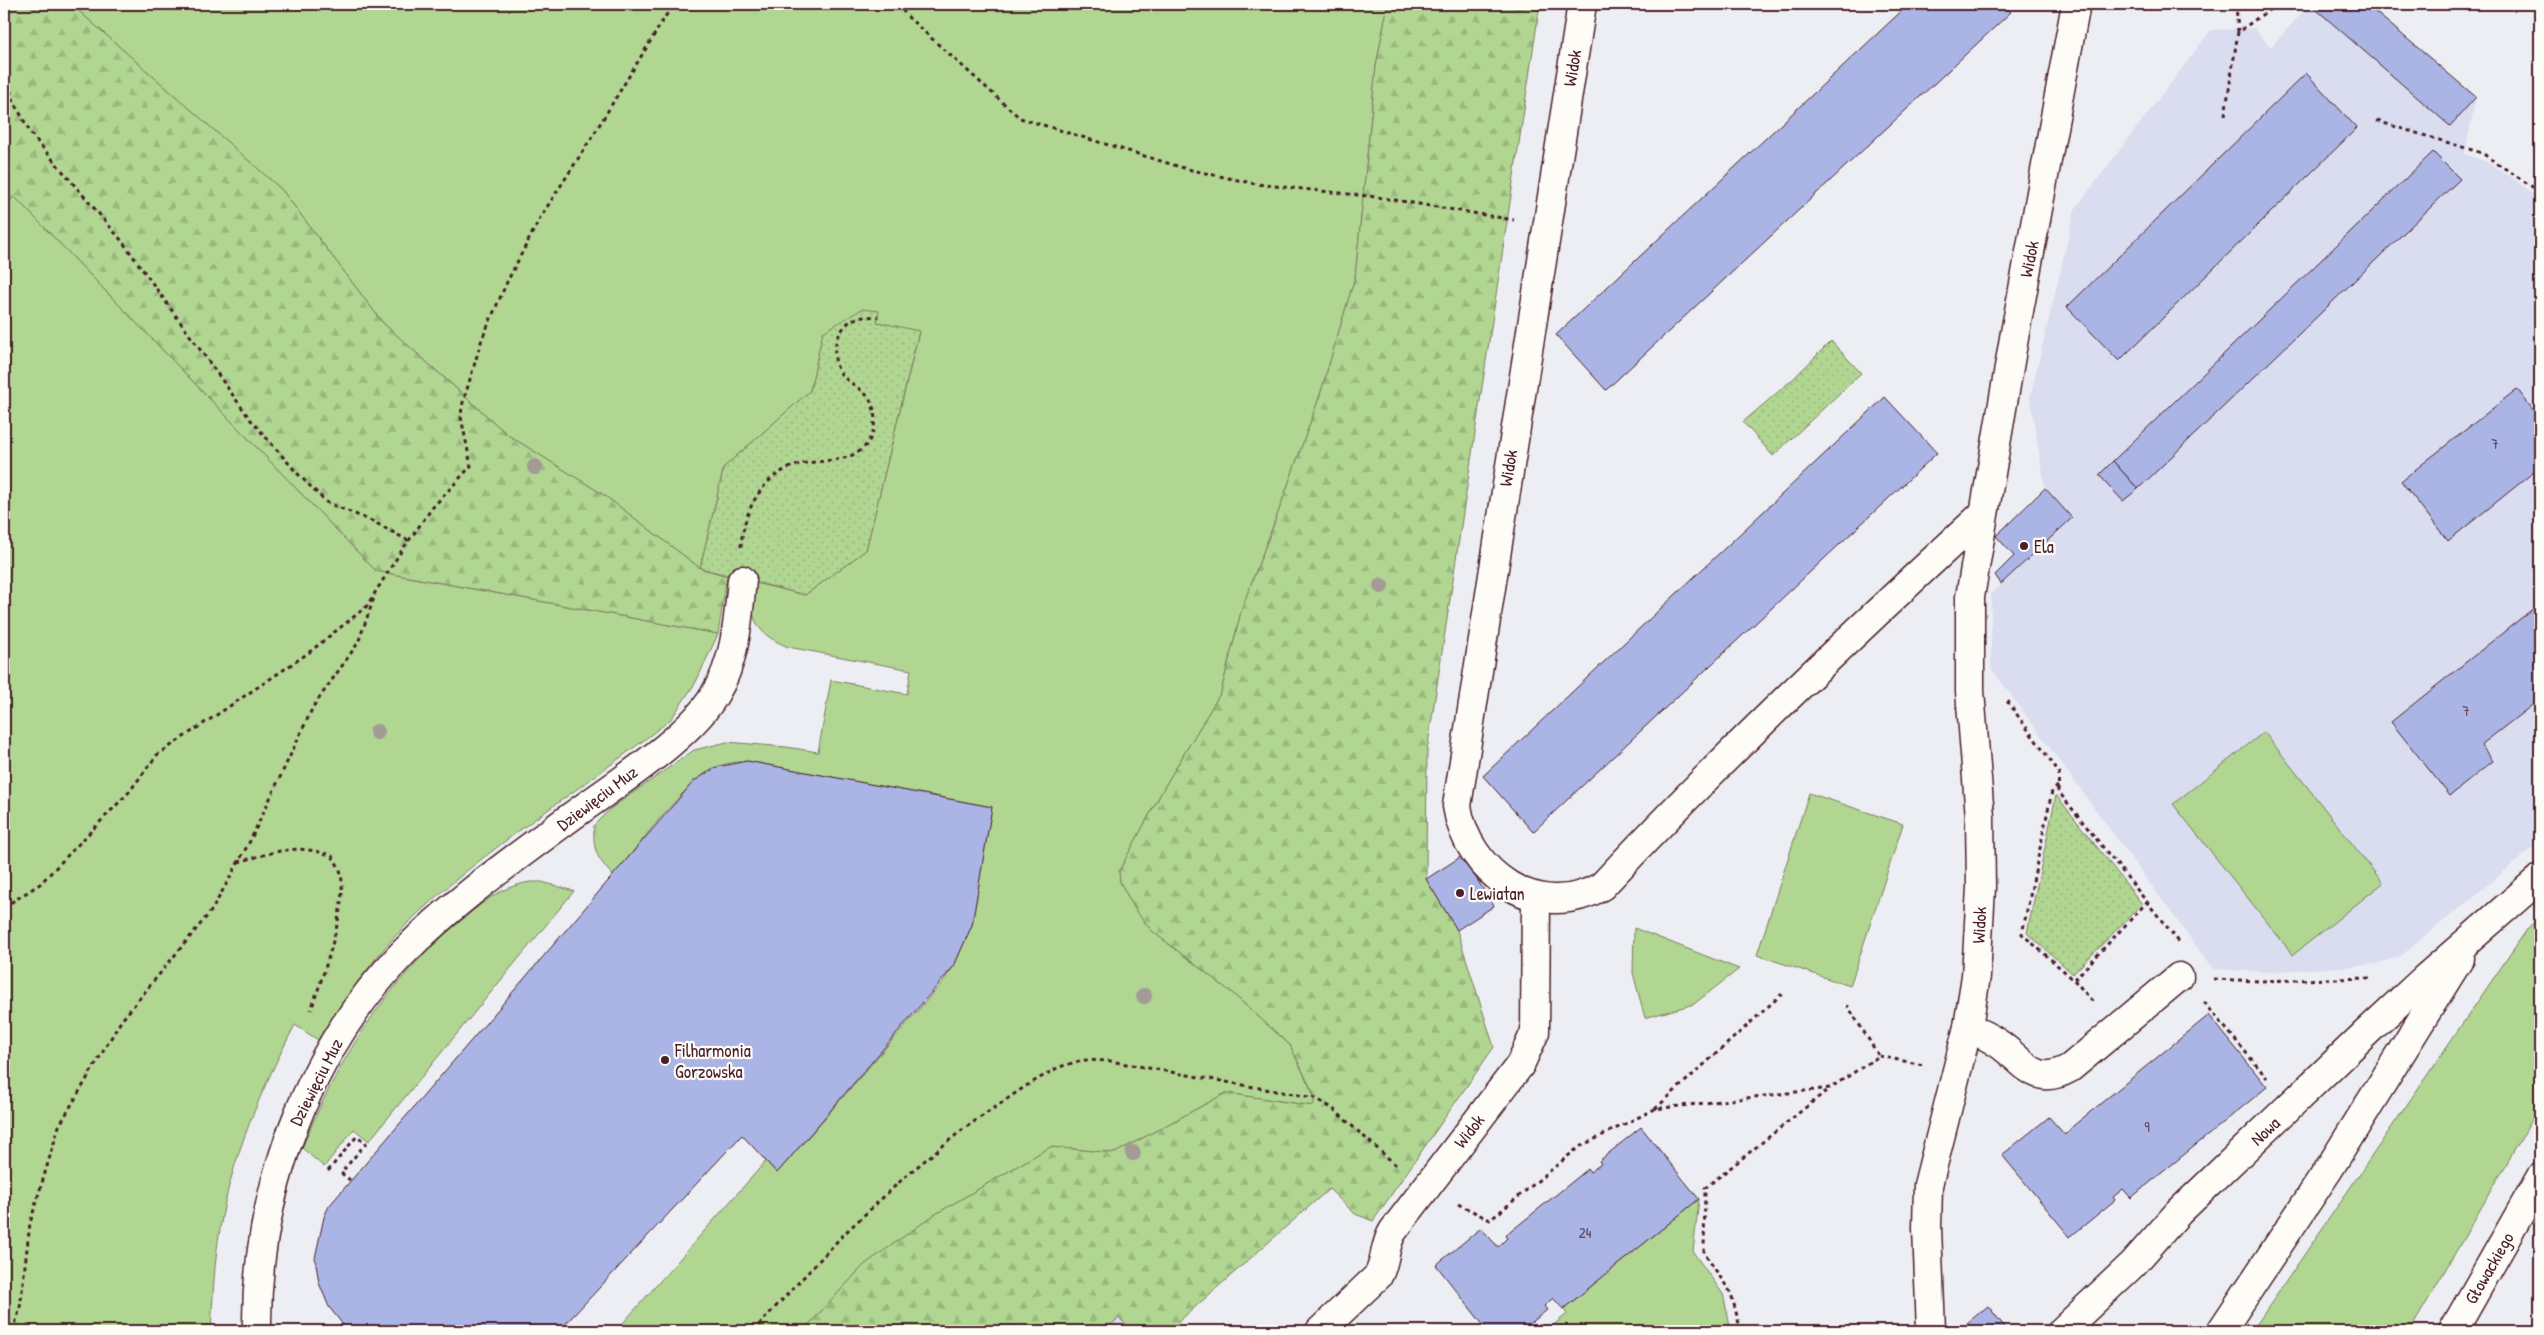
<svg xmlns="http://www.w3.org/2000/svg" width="2544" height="1335" font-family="'Patrick Hand',sans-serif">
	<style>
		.built { fill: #d9ddef }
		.green { fill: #b0d692; stroke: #7d7a5e }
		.forest { fill: url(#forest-firs); stroke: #7d7a5e }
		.park { fill: url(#park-dots); stroke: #7d7a5e }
		.building { fill: #abb5e5; stroke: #4a1f2b }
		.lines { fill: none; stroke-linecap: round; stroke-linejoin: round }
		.minor-casing { stroke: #4a1f2b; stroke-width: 31 }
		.path { stroke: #4a1f2b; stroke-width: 3; stroke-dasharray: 4 4; stroke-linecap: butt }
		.minor { stroke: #fdfcf7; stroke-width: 28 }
		.tree { fill: #a49a96 }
		.poi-dot { fill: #4a1f2b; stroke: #fdfcf7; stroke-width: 2 }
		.labels { text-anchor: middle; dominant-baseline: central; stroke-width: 4.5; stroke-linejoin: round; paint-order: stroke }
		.number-label { font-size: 15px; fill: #62445a }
		.street-label { font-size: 18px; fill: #4a1f2b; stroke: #fdfcf7 }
		.poi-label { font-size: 18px; fill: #4a1f2b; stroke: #fdfcf7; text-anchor: start }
	</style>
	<defs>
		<pattern id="forest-firs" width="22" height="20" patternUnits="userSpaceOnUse" patternTransform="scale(1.25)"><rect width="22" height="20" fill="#b0d692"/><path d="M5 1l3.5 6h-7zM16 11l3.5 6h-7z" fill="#99b77e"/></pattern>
		<pattern id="park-dots" width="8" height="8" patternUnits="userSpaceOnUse" patternTransform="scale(1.25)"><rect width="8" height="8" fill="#b0d692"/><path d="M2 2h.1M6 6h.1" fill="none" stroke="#99b77e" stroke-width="1.8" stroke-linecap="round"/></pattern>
	</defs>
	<rect width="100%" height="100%" fill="#edeef3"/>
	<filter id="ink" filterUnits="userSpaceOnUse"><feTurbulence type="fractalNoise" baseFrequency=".02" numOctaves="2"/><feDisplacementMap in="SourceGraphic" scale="10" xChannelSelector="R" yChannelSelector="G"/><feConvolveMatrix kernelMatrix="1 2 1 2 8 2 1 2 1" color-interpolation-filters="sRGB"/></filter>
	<g filter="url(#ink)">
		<g class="built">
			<path d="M2310 4H2366L2476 97 2465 154 2492 164 2540 198V842L2401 956 2376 964 2345 967 2266 972 2213 969 1991 668V594L2072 518 2045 488 2030 398 2075 209 2211 30 2254 28 2271 47Z"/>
			<path d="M1119 1318 1133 1331H1104Z"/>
		</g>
		<g class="green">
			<path d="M71 4H1388L1376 66 1355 277 1320 395 1278 513 1242 608 1221 692 1165 786 1119 871 1120 882 1136 911 1152 931 1231 992 1290 1045 1315 1098 1313 1106 1226 1093 1115 1153 1050 1147 934 1215 864 1265 803 1331H616L766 1161 777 1173 941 984 954 966 972 925 992 807 747 761C737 762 726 763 716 767 685 781 637 848 613 876 596 856 593 852 594 825L610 809 694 750 727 742 786 747 818 752 831 680 907 694 911 670 788 647C752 632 751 617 751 582L805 595 866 550 919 332 877 322 878 316 823 332 810 391 724 467 700 568 604 495 508 435 466 397 383 323 282 190Z"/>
			<path d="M14 196 376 571 718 634 696 682 671 719C585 788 483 848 405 926 371 960 345 1000 318 1040L295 1025C262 1088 231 1158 220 1229 214 1263 213 1297 211 1331H4V208Z"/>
			<path d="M2264 732 2383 883 2293 955 2173 804Z"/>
			<path d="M1809 793 1903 824 1850 986 1757 955Z"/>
			<path d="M530 882H542L574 891 369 1141 354 1129 324 1167 302 1148C337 1062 384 985 456 925 479 905 499 887 530 882Z"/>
			<path d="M2540 916V1106L2410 1331H2252L2528 928Z"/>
			<path d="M1634 928 1739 969 1694 1004 1645 1018 1633 973Z"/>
			<path d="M1699 1199 1693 1252 1723 1294 1731 1331H1546L1567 1314 1563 1309Z"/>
		</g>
		<g class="forest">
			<path d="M4 4H71L282 190 383 323 508 435 604 495 700 568 727 576 718 634 376 571 14 196 4 208Z"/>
			<path d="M1388 4H1540L1427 751 1426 879 1457 930 1494 1047 1373 1221 1355 1214 1329 1189 1168 1331H1133L1119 1318 1104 1331H803L864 1265 934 1215 1050 1147 1115 1153 1226 1093 1313 1106 1315 1097 1290 1045 1231 992 1152 931 1136 911 1120 882 1119 871 1165 786 1221 692 1242 608 1278 513 1320 395 1355 277 1376 66Z"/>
		</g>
		<g class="park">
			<path d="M862 309 879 311 877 322 919 331 866 550 805 595 700 568 724 467 810 391 823 332Z"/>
			<path d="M1831 341 1861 373 1773 456 1743 422 1793 379Z"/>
			<path d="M2056 795 2142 904 2073 974 2027 933Z"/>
		</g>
		<g class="building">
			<path d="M1909 4H2003L2011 12 1606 390 1556 335Z"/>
			<path d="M2310 4H2366L2476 97 2450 126Z"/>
			<path d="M2306 73 2357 128 2119 361 2067 307Z"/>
			<path d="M2433 152 2460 179 2138 489 2113 461Z"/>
			<path d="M2517 389 2540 419V467L2448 541 2401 481Z"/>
			<path d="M1885 397 1937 453 1533 832 1483 776Z"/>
			<path d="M2113 461 2138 489 2123 501 2099 475Z"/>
			<path d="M2045 488 2072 518 2001 584 1995 575 2014 556 1996 536Z"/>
			<path d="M2540 603V699L2481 745 2493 761 2450 796 2391 722Z"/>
			<path d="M747 761 992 807 972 925 954 966 777 1173 742 1135 559 1331H348L329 1307 319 1283 315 1258 324 1217 329 1206 694 781 717 767Z"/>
			<path d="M1462 856 1494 906 1457 930 1426 879Z"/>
			<path d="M2209 1015 2267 1087 2131 1198 2123 1189 2113 1197 2115 1200 2070 1237 2002 1155 2049 1117 2065 1135 2073 1126Z"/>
			<path d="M1641 1127 1699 1199 1563 1309 1553 1298 1544 1306 1547 1310 1521 1331H1488L1436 1265 1481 1228 1498 1247 1507 1238 1505 1236 1588 1169 1590 1172 1601 1164 1599 1161Z"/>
			<path d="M1988 1306 2008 1331H1973L1967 1323Z"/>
		</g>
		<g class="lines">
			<defs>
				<g id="minor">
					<path d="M1582 4 1457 806C1467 873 1538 924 1602 886 1723 756 1852 635 1982 515"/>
					<path d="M1968 1027C1977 1032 1987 1036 1996 1042 2024 1059 2033 1089 2070 1068L2179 977"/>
					<path d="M257 1331C255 1194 307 1051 403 953 454 901 514 859 572 816 613 786 691 737 715 694 736 660 738 619 742 580"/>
					<path d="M1320 1331 1378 1276C1386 1262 1384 1245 1393 1231L1520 1065 1535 1032 1536 898"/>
					<path d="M1931 1331 1927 1228 1928 1185 1968 1027 1976 976 1981 887 1980 817 1970 691V597L2014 338 2076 4"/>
					<path d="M2062 1331 2133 1264 2179 1212 2368 1031 2423 980 2540 878"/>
					<path d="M2221 1331 2327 1172 2460 958"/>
					<path d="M2453 1331 2540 1178"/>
				</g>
			</defs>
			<use href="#minor" class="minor-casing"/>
			<g class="path">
				<path d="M897 4 909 18 1020 118 1187 169 1256 184 1377 197 1514 220"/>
				<path d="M2236 4 2238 32"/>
				<path d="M4 18 7 4"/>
				<path d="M4 59 12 98 31 134 122 241 250 419 297 473 326 502 374 522 409 541"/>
				<path d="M2225 115 2238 32 2277 4"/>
				<path d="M2377 121 2482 153 2540 192"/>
				<path d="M741 547C743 511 763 472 801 464 824 459 857 464 870 439 875 429 877 413 871 402 865 389 849 384 841 374 829 358 835 331 852 320 860 316 870 317 878 316"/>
				<path d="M2007 701 2059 772 2058 791 2179 942"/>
				<path d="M2058 786 2052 791 2022 934 2074 980 2147 902"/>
				<path d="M238 862C273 853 296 842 332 856 335 861 338 865 340 870 350 902 322 978 311 1010"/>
				<path d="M4 907 40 884 129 792 157 755 307 654 366 607 400 553 433 507 471 466 461 417 462 406 482 339 507 282 540 218 592 137 673 4"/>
				<path d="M2214 979 2258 981 2372 978"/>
				<path d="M2074 980 2093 1002"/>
				<path d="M2204 1002 2267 1078"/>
				<path d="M1879 1056 1923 1065"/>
				<path d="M1655 1109 1782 994"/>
				<path d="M328 1171 357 1136 366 1143 341 1173 350 1180"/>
				<path d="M1458 1204 1490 1220 1579 1147 1655 1109 1830 1088 1879 1056 1847 1005"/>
				<path d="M13 1331 20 1308 30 1223 59 1126 121 1021 212 910 250 841 313 707 358 643 375 595"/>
				<path d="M753 1331 845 1233 907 1175 962 1130 1026 1086 1059 1067 1083 1060 1110 1061 1315 1098 1332 1108 1398 1167"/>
				<path d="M1741 1331 1731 1293 1704 1253 1705 1188 1830 1088"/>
			</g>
			<use href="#minor" class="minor"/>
		</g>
		<g class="tree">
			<circle cx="535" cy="467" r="8"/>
			<circle cx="1381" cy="586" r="8"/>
			<circle cx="377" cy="732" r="8"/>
			<circle cx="1144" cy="996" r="8"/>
			<circle cx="1133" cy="1153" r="8"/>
		</g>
	</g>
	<g class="poi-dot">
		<circle cx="2024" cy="546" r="5"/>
		<circle cx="1460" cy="893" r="5"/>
		<circle cx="665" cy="1060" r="5"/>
	</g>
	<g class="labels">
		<g class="number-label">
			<text x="2495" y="443">7</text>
			<text x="2466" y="710">7</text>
			<text x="2147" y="1126">9</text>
			<text x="1585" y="1232">24</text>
		</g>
		<g class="street-label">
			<text transform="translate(1572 68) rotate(-81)">Widok</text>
			<text transform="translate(2029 259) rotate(-79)">Widok</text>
			<text transform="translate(1508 468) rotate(-81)">Widok</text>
			<text transform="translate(597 798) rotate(-37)">Dziewięciu Muz</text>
			<text transform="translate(1979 925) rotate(-87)">Widok</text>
			<text transform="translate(316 1082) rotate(-63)">Dziewięciu Muz</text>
			<text transform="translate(1469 1131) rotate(-52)">Widok</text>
			<text transform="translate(2265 1131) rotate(-43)">Nowa</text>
			<text transform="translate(2489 1268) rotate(-60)">Głowackiego</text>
		</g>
		<g class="poi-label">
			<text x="2034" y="546">Ela</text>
			<text x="1470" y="893">Lewiatan</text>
			<text x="675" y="1050">Filharmonia<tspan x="675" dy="21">Gorzowska</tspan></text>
		</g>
	</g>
	<rect width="2544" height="1335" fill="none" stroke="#fdfcf7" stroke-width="20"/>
	<rect x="10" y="10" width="2524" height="1315" fill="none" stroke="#4a1f2b" stroke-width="2" filter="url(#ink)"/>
</svg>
